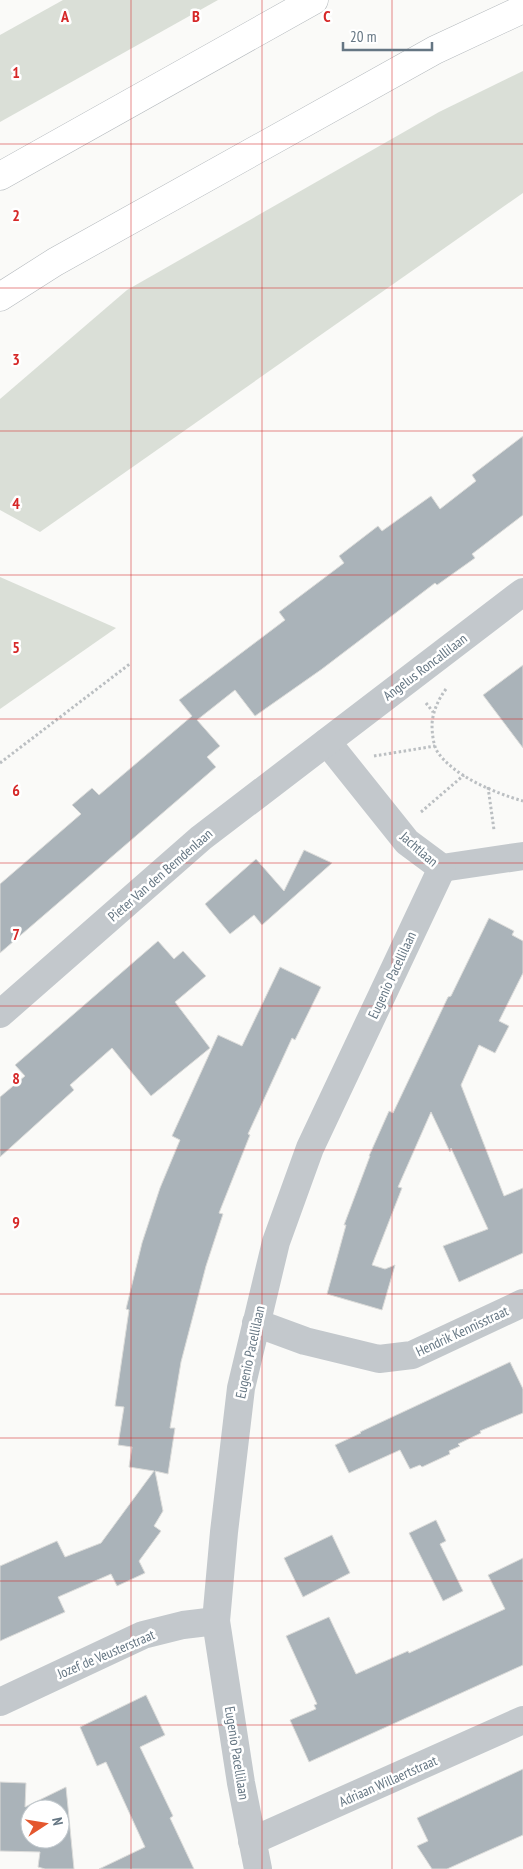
<svg xmlns="http://www.w3.org/2000/svg" width="523" height="1869" viewBox="0 0 523 1869" font-family="'PT Sans Narrow',sans-serif">
  <style>
    .green { fill: #dadfd7 }
    .building { fill: #aab3b9; stroke: #dcdcda; fill-rule: evenodd }
    .lines { fill: none; stroke-linecap: round; stroke-linejoin: round }
    .highway-casing { stroke: #b4b9bd; stroke-width: 29 }
    .path { stroke: #bbbfc2; stroke-width: 3; stroke-dasharray: 2.5 2.5; stroke-linecap: butt }
    .minor { stroke: #c3c8cc; stroke-width: 28 }
    .highway { stroke: #fff; stroke-width: 28 }
    .grid { fill: none; stroke: #d62828; stroke-width: 1; stroke-opacity: 0.55 }
    .labels { text-anchor: middle; stroke-width: 5; stroke-linejoin: round; paint-order: stroke }
    .street-label { font-size: 14px; fill: #657683; stroke: #fff }
    .grid-label { font-size: 16px; text-anchor: middle; font-weight: bold; fill: #d62828; stroke: #fff; stroke-width: 5; stroke-linejoin: round; paint-order: stroke }
  </style>
  <rect width="100%" height="100%" fill="#fafaf8"/>
  <!-- green -->
  <g class="green">
    <path d="M63 0H218L0 122V35Z"/>
    <path d="M523 71V193L40 532 0 510V399L127 290 439 112Z"/>
    <path d="M0 577 116 628 0 709Z"/>
  </g>
  <!-- building -->
  <g class="building">
    <path d="M523 436V515L472 554 475 558 437 585 435 583 322 669 255 716 235 690 197 720 220 746 207 757 216 767 0 953V884L81 814 72 805 92 788 99 795 192 716 179 700 285 620 279 612 344 563 339 556 378 526 382 531 431 496 440 509 476 481 472 475Z"/>
    <path d="M523 665V748L483 695Z"/>
    <path d="M304 850 332 863 262 925 254 915 230 934 205 904 256 859 284 891Z"/>
    <path d="M489 918 514 931 512 935 523 941V973L499 1021 509 1026 495 1053 479 1045 461 1085 504 1196 523 1188V1253L459 1282 443 1246 488 1229 451 1148 450 1152 431 1112 398 1187 402 1188 372 1265 385 1269 395 1265 382 1310 327 1294 346 1225H344L370 1156H369L389 1111 393 1113 448 997 451 996Z"/>
    <path d="M158 941 174 959 183 951 206 976 175 1002 210 1048 151 1096 112 1048 70 1085 74 1090 0 1157V1097L25 1076 15 1065Z"/>
    <path d="M280 967 321 987 295 1040 292 1038 248 1134 250 1135 219 1213 223 1214 206 1266 181 1362 170 1428H175L168 1474 155 1471 163 1511 154 1526 161 1531 139 1561 145 1573 117 1586 111 1574 58 1597 65 1612 0 1641V1566L57 1541 65 1557 101 1543 154 1471 129 1467 132 1447 118 1445 124 1407 115 1406 129 1310 126 1309 142 1243 160 1188 180 1140 172 1136 218 1035 242 1046Z"/>
    <path d="M510 1362 523 1389V1413L480 1431 481 1433 458 1444 460 1446 449 1451 450 1454 422 1467 420 1465 410 1469 400 1450 349 1473 335 1445 361 1433 360 1432Z"/>
    <path d="M436 1520 446 1541 440 1544 463 1591 443 1601 409 1533Z"/>
    <path d="M332 1535 350 1573 303 1597 284 1558Z"/>
    <path d="M523 1558V1665L309 1762 290 1720 316 1709 314 1705 317 1704 286 1636 329 1617 356 1674 408 1651 409 1653 505 1609 488 1575Z"/>
    <path d="M146 1695 165 1735 140 1747 173 1816 170 1818 194 1869H99L145 1847 106 1762 97 1766 80 1727Z"/>
    <path d="M523 1769V1835L447 1869H432L417 1846 428 1841 417 1818Z"/>
    <path d="M0 1782 26 1783 25 1807 66 1787 74 1869H45L38 1867 40 1852 0 1851ZM30 1809H60V1839H30Z"/>
  </g>
  <g class="lines">
    <defs>
      <g id="highway">
        <path d="M0 176 314 0"/>
        <path d="M0 297 55 262 435 50 523 9"/>
      </g>
    </defs>
    <!-- highway casing -->
    <use href="#highway" class="highway-casing"/>
    <!-- path -->
    <g class="path">
      <path d="M446 689C438 700 433 711 432 724 432 732 433 744 437 751 453 776 495 793 523 801"/>
      <path d="M426 703 433 712"/>
      <path d="M374 756 435 746"/>
      <path d="M0 763 131 663"/>
      <path d="M488 787 494 830"/>
      <path d="M421 812 464 775"/>
    </g>
    <!-- minor -->
    <g class="minor">
      <path d="M327 742 407 842 442 868 523 856"/>
      <path d="M0 1014 201 838 523 592"/>
      <path d="M256 1323 305 1341 379 1359 412 1355 523 1303"/>
      <path d="M0 1702 143 1635 183 1625 216 1621"/>
      <path d="M252 1841 523 1720"/>
      <path d="M258 1869 241 1783 216 1621 224 1532 241 1388 276 1242 310 1148 442 868"/>
    </g>
    <!-- highway -->
    <use href="#highway" class="highway"/>
  </g>
  <!-- grid -->
  <path class="grid" d="M131 0V1869M262 0V1869M392 0V1869M0 144H523M0 288H523M0 431H523M0 575H523M0 719H523M0 863H523M0 1006H523M0 1150H523M0 1294H523M0 1438H523M0 1581H523M0 1725H523"/>
  <g class="labels">
    <!-- street labels -->
    <g class="street-label">
      <text transform="translate(425 667) rotate(-37)" y="5">Angelus Roncallilaan</text>
      <text transform="translate(419 849) rotate(41)" y="5">Jachtlaan</text>
      <text transform="translate(160 875) rotate(-41)" y="5">Pieter Van den Bemdenlaan</text>
      <text transform="translate(392 975) rotate(-65)" y="5">Eugenio Pacellilaan</text>
      <text transform="translate(462 1331) rotate(-25)" y="5">Hendrik Kennisstraat</text>
      <text transform="translate(250 1352) rotate(-78)" y="5">Eugenio Pacellilaan</text>
      <text transform="translate(106 1654) rotate(-23)" y="5">Jozef de Veusterstraat</text>
      <text transform="translate(237 1753) rotate(81)" y="5">Eugenio Pacellilaan</text>
      <text transform="translate(388 1781) rotate(-24)" y="5">Adriaan Willaertstraat</text>
    </g>
  </g>
  <g class="grid-label">
    <text x="65" y="22">A</text>
    <text x="196" y="22">B</text>
    <text x="327" y="22">C</text>
    <text x="16" y="78">1</text>
    <text x="16" y="221">2</text>
    <text x="16" y="365">3</text>
    <text x="16" y="509">4</text>
    <text x="16" y="653">5</text>
    <text x="16" y="796">6</text>
    <text x="16" y="940">7</text>
    <text x="16" y="1084">8</text>
    <text x="16" y="1228">9</text>
  </g>
  <!-- north arrow -->
  <g transform="translate(45 1824) rotate(78)"><circle r="24" fill="#ffffff" stroke="#c1c8cd"/>
  <path d="M0-4L9 19L0 12L-9 19Z" fill="#e4572e"/>
  <text y="-8" font-size="14" font-weight="bold" text-anchor="middle" fill="#657683">N</text>
  </g>
  <!-- scale -->
  <path d="M343 42v8h89v-8" fill="none" stroke="#657683" stroke-width="2.5"/>
  <text x="350" y="42" font-size="15" fill="#657683" stroke="#ffffff" stroke-width="4" paint-order="stroke">20 m</text>
</svg>
